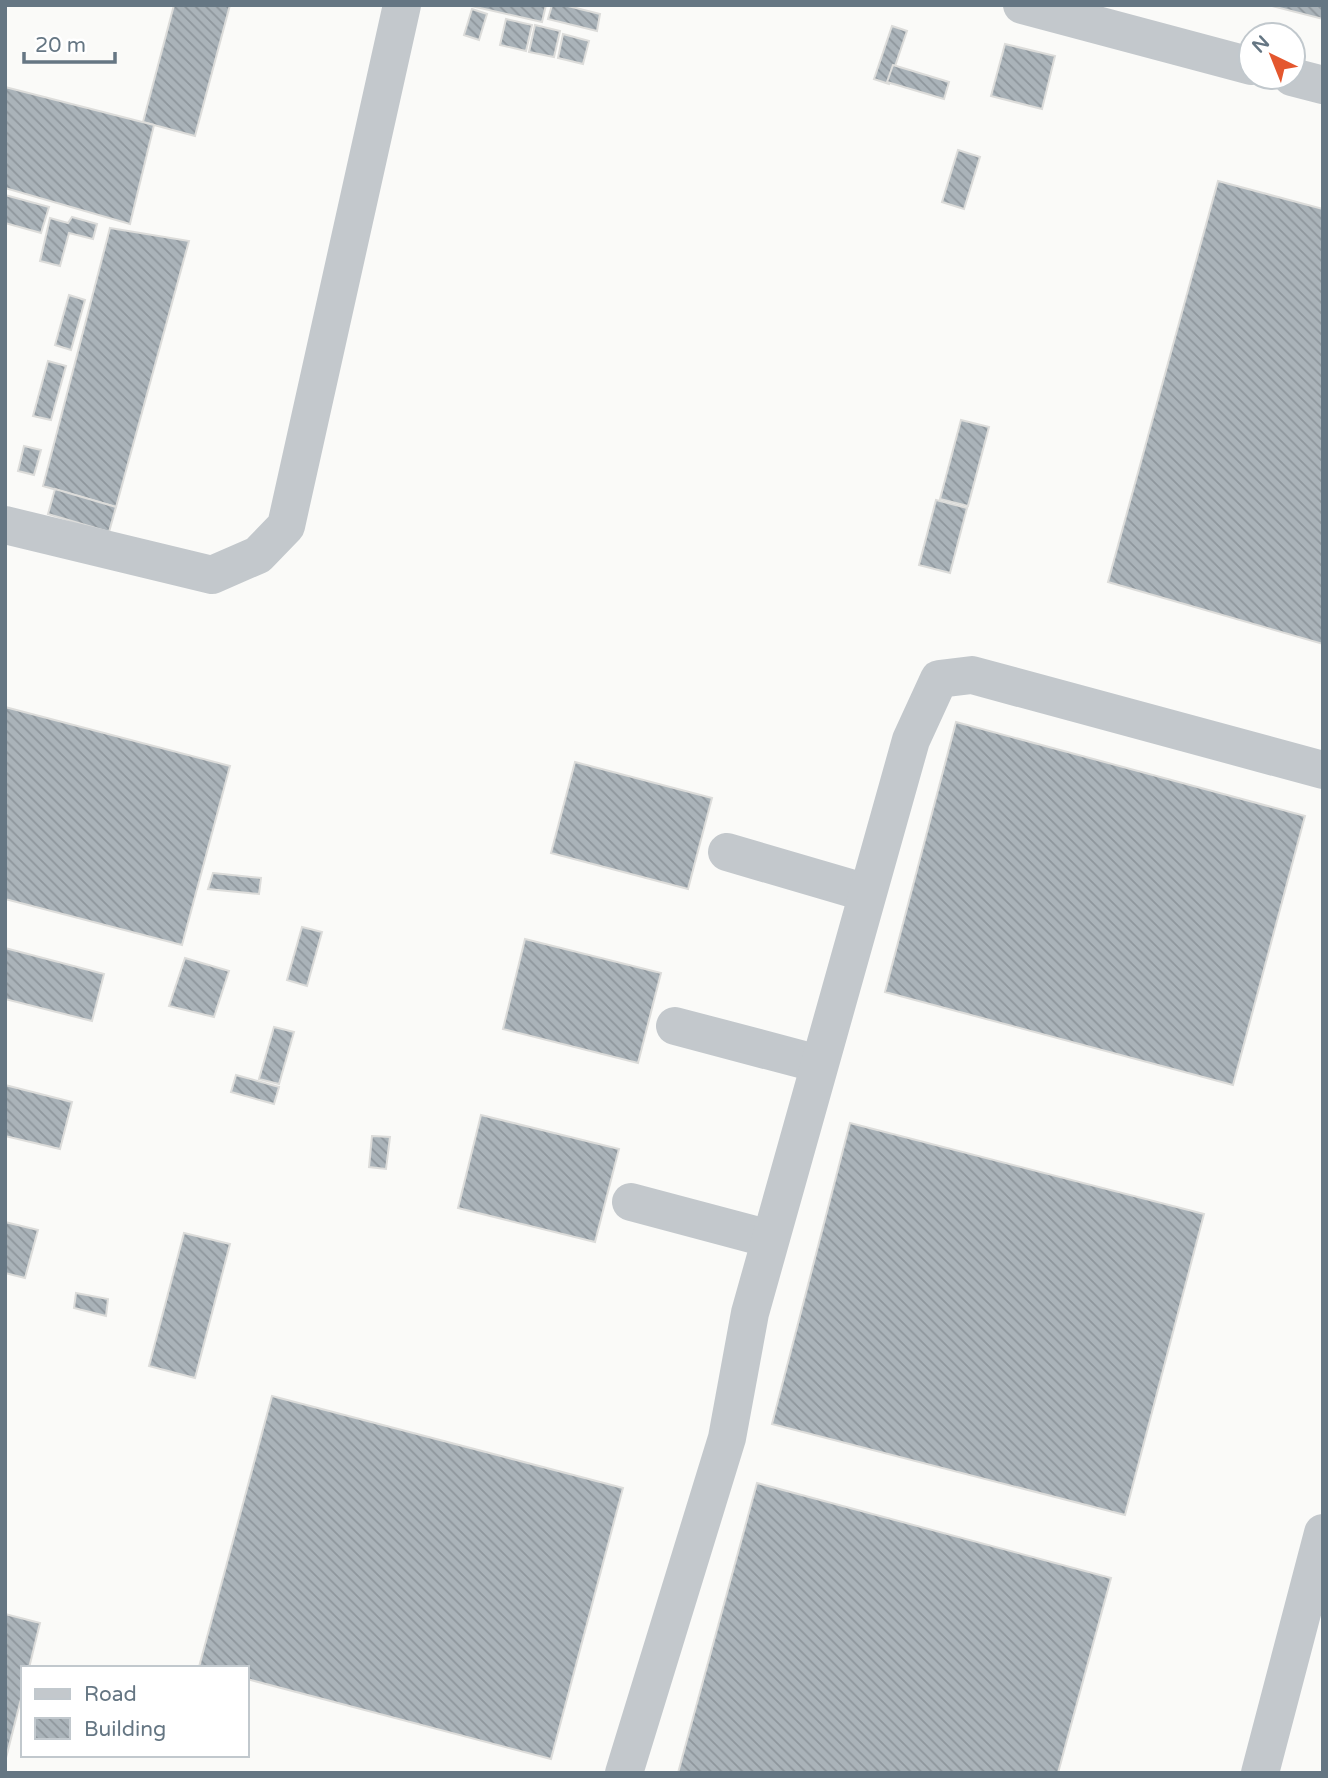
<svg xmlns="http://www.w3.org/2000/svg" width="1328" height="1778" viewBox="0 0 1328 1778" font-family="'Varela Round',sans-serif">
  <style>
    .building { fill: url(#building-back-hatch); stroke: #dcdcda; stroke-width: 2 }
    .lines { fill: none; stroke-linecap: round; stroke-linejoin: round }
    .minor { stroke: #c3c8cc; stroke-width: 38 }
  </style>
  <defs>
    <pattern id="building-back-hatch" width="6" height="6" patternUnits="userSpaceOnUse" patternTransform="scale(1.75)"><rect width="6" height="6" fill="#aab3b9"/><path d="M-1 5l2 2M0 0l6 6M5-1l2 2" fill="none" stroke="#8e969c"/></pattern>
  </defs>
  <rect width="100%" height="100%" fill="#fafaf8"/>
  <!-- building -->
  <g class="building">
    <path d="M174 5H230L195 136 143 122Z"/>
    <path d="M467 5H546L542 22Z"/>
    <path d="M552 5H564L600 14 597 31 548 19Z"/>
    <path d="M1268 5H1323V19Z"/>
    <path d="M472 9 487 14 479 40 464 35Z"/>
    <path d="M506 19 532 25 526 51 500 45Z"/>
    <path d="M535 25 560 31 554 57 529 52Z"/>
    <path d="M892 26 907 31 889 84 874 79Z"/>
    <path d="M563 34 589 41 583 64 558 58Z"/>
    <path d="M1005 44 1055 56 1042 109 991 96Z"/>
    <path d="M893 65 949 82 944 99 887 82Z"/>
    <path d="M5 87 154 125 130 224 5 188Z"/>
    <path d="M958 150 980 157 964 209 942 202Z"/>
    <path d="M1218 181 1323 209V644L1108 582Z"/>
    <path d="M5 195 49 207 41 233 5 223Z"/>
    <path d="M72 217 97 224 93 239 69 233 60 266 40 261 50 218 68 223Z"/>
    <path d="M110 228 189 241 116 507 43 486Z"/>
    <path d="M69 295 85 300 71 350 55 345Z"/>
    <path d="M48 361 66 366 51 420 33 416Z"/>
    <path d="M961 420 989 427 968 506 940 499Z"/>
    <path d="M24 446 41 450 34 475 18 471Z"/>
    <path d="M55 489 116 507 109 532 48 514Z"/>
    <path d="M936 500 967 508 950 573 919 565Z"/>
    <path d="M5 707 230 766 182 945 5 899Z"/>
    <path d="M956 722 1305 816 1233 1085 885 992Z"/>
    <path d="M575 762 712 798 688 889 551 853Z"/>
    <path d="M213 873 261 878 259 894 208 889Z"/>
    <path d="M302 927 322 932 307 986 287 980Z"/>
    <path d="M525 939 661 973 638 1063 503 1029Z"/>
    <path d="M5 948 104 974 92 1021 5 999Z"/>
    <path d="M185 958 229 971 214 1017 169 1006Z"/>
    <path d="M274 1027 294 1032 279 1084 259 1079Z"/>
    <path d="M236 1075 279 1087 274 1104 231 1092Z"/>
    <path d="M5 1085 72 1102 60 1149 5 1136Z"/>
    <path d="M481 1115 619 1149 595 1242 458 1208Z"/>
    <path d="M850 1123 1204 1214 1125 1515 772 1424Z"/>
    <path d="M372 1136 390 1137 386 1169 369 1167Z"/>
    <path d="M5 1222 38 1230 25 1278 5 1273Z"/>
    <path d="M184 1233 230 1244 195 1378 149 1366Z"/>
    <path d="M76 1293 108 1299 106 1316 74 1308Z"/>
    <path d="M272 1396 623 1488 551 1759 247 1679V1668L199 1667Z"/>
    <path d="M757 1483 1111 1578 1058 1773H678Z"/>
    <path d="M5 1614 40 1623 29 1668H23V1691L6 1758Z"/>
  </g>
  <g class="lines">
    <!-- minor -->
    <g class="minor">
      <path d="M1022 5 1251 66"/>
      <path d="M1292 77 1323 85"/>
      <path d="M5 525 212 575 258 555 286 526 402 5"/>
      <path d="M727 852 867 893"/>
      <path d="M675 1026 819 1064"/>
      <path d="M631 1202 770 1239"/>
      <path d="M624 1773 727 1438 750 1313 911 740 939 679 972 675 1323 770"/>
      <path d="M1260 1773 1323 1533"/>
    </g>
  </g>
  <!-- border -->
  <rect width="1328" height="1778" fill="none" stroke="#657683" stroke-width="14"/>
  <!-- legend -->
  <rect x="21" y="1666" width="228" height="91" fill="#ffffff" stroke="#c1c8cd" stroke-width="2"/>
  <rect x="35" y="1689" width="35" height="10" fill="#c3c8cc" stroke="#c1c8cd" stroke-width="2"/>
  <text x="84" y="1701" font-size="21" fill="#657683">Road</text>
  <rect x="35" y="1718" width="35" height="21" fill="url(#building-back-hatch)" stroke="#c1c8cd" stroke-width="2"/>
  <text x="84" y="1736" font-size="21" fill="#657683">Building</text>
  <!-- north arrow -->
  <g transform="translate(1272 56) rotate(317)"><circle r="33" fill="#ffffff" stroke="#c1c8cd" stroke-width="2"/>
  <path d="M0-5L12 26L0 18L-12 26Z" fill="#e4572e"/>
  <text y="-10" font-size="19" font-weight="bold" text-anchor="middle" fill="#657683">N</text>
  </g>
  <!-- scale -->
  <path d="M24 52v10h91v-10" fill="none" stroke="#657683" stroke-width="3.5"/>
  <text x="35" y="52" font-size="21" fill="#657683" stroke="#ffffff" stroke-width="5" paint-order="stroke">20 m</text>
</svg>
